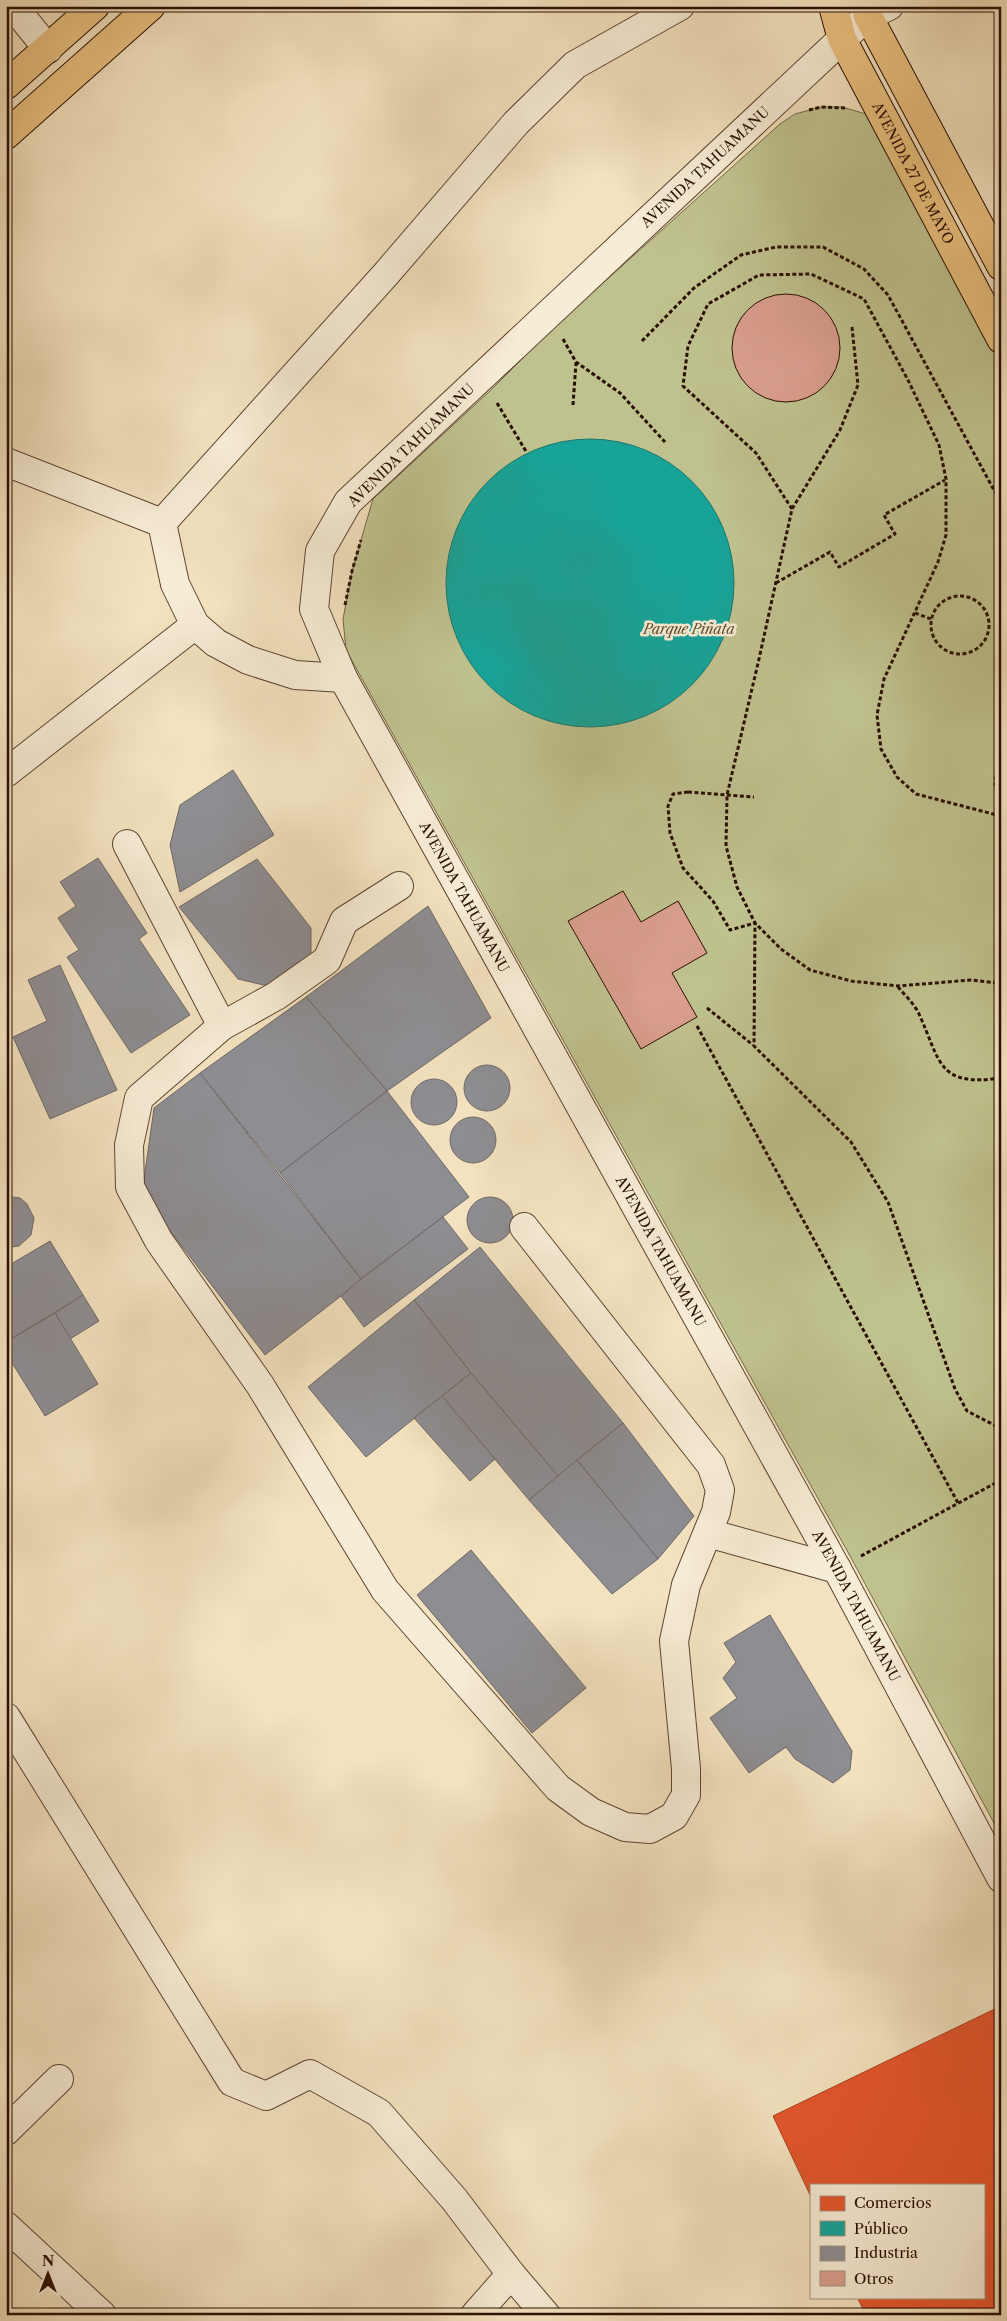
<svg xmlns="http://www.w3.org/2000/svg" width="1007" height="2321" viewBox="0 0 1007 2321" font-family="'Libre Caslon Text',serif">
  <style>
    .park { fill: #bfc28f; stroke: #746848 }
    .shops { fill: #e4572e; stroke: #ac4120 }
    .public { fill: #17a398; stroke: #1c776a }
    .industry { fill: #8d8d92; stroke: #6f6766 }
    .building { fill: #d99e8d; stroke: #290f00 }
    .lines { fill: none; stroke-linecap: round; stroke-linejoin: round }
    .minor-casing { stroke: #5c4430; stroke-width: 30 }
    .major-casing { stroke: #290f00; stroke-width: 30 }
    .path { stroke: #290f00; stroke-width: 3; stroke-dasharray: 4 2.5; stroke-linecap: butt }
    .minor { stroke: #f7ecd5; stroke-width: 28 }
    .major { stroke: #eac180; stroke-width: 28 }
    .path-bridge { stroke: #290f00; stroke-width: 3; stroke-dasharray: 4 2.5; stroke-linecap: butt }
    .labels { text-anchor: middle; stroke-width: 5; stroke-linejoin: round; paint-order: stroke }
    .street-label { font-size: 14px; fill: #290f00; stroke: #f7ecd5 }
    .park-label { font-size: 14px; font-style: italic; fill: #5e4e32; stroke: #f7ecd5 }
  </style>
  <rect width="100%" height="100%" fill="#f3e2bf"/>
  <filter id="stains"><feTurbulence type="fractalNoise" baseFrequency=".004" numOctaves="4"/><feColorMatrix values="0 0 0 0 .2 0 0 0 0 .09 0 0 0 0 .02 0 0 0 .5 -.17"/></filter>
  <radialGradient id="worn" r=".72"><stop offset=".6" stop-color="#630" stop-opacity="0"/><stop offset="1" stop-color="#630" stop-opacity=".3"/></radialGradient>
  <!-- park -->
  <path class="park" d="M821 107H842L873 116 1001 352V1836L850 1556 346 650 343 619 352 571 373 499 490 391 555 326 780 124 795 114Z"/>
  <!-- shops -->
  <path class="shops" d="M1001 2006V2315H866L857 2297H983V2185H811V2197L773 2116Z"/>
  <!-- public -->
  <circle class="public" cx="590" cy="583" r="144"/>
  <!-- industry -->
  <g class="industry">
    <path d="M233 770 274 835 180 892 170 845 180 805Z"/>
    <path d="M98 858 147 933 139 939 190 1015 131 1053 67 957 79 950 58 918 76 906 60 882Z"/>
    <path d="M257 859 311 928V954L268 986 238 979 179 907Z"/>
    <path d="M428 906 491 1018 387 1091 306 997Z"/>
    <path d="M60 965 117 1090 50 1119 13 1037 47 1021 28 980Z"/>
    <path d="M306 997 387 1091 280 1173 200 1073Z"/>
    <circle cx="487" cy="1088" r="23"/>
    <path d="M200 1073 361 1279 341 1296 265 1355 142 1194 154 1108Z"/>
    <circle cx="434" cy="1102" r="23"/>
    <path d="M387 1091 469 1197 361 1279 280 1173Z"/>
    <circle cx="473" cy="1140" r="23"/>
    <path d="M6 1196 20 1198 27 1204 34 1218 31 1235 19 1246 10 1247H6Z"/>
    <circle cx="490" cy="1220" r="23"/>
    <path d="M443 1217 468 1249 364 1327 341 1296 361 1279Z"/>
    <path d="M50 1241 83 1295 6 1342V1267Z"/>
    <path d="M480 1247 623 1423 558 1476 471 1373 414 1300Z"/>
    <path d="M83 1295 99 1321 70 1339 55 1313Z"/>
    <path d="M414 1300 471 1373 366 1457 308 1387Z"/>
    <path d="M55 1313 98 1384 45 1416 6 1353V1342Z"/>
    <path d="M471 1373 558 1476 529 1500 442 1396Z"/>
    <path d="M442 1396 495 1459 470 1481 414 1418Z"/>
    <path d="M623 1423 694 1516 658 1559 577 1460Z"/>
    <path d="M577 1460 658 1559 612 1594 529 1500Z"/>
    <path d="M471 1550 586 1688 532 1733 417 1595Z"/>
    <path d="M770 1615 852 1751 850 1770 833 1783 795 1759 786 1747 749 1773 710 1718 737 1698 723 1678 736 1662 724 1643Z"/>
  </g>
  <!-- building -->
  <g class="building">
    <circle cx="786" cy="348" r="54"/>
    <path d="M623 891 641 922 678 901 707 953 672 973 697 1017 641 1049 568 921Z"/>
  </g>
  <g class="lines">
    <defs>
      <g id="minor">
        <path d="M13 6 48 49"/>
        <path id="s1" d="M889 6 868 16 842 39 348 502 320 551 314 609 343 678 837 1569 1001 1878"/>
        <path d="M6 462 162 523 175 584 195 625 216 643 248 660 295 675 343 678"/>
        <path d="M162 523 386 274 516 123 575 65 680 6"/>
        <path d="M6 773 195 625"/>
        <path d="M127 844 222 1026"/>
        <path d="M399 886 344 921 327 960 276 996 222 1026 139 1098 129 1145 130 1187 159 1241 260 1385 385 1590 558 1788 591 1812 625 1827 650 1829 674 1816 686 1795V1769L674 1641 686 1585 716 1512 720 1490 711 1465 524 1227"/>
        <path d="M708 1533 837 1569"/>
        <path d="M6 1717 232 2082 266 2096 310 2074 379 2113 454 2199 511 2274 546 2315"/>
        <path d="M6 2131 59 2079"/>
        <path d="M6 2226 102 2315"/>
        <path d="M475 2315 511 2274"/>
      </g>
      <g id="major">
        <path id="s2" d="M833 6 842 39 1001 339"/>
        <path d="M866 6 868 16 1001 266"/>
        <path d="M6 85 95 6"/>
        <path d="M6 135 151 6"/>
      </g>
    </defs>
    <!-- minor casing -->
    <use href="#minor" class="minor-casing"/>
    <!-- major casing -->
    <use href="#major" class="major-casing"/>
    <!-- path -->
    <g class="path">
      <path d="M809 110 821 107 847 108"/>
      <path d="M852 327 858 385 840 430 792 509 759 659 727 795 726 846 737 887 755 923 781 949 810 970 851 981 898 986 971 980 997 983 1001 985"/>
      <path d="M563 339 576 362 620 393 665 442"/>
      <path d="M642 341 694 288 741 255 776 247H823L864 269 888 295 1001 503"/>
      <path d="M497 403 527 453"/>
      <path d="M573 405 576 363"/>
      <path d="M792 509 756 453 683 386 688 346 708 304 759 275 811 274 864 299 908 380 939 445 946 479V535L938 562 884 679 877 715 881 749 897 777 916 794 1001 816"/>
      <path d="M776 583 830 552 839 567 895 534 884 515 945 480"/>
      <circle cx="960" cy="625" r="29"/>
      <path d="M345 605 352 571 361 540"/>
      <path d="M915 613 931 619"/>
      <path d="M1001 764C993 775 993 789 1001 800"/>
      <path d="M688 792 673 794 668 806 670 833 683 868 713 901 730 930 755 923 754 1046 851 1142 888 1202 955 1389 967 1411 996 1426H1001"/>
      <path d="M898 987C905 995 915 1005 919 1014 941 1062 937 1087 1001 1078"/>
      <path d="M707 1008 753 1045"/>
      <path d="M697 1026 958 1503"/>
      <path d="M861 1556 1001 1480"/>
    </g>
    <!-- minor -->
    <use href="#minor" class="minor"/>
    <!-- major -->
    <use href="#major" class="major"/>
    <!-- path-bridge -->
    <path class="path-bridge" d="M688 792 754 797"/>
  </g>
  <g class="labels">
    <!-- street labels -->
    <g class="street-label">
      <text transform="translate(705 167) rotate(-43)" y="5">AVENIDA TAHUAMANU</text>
      <text dy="5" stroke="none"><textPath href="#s2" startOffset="186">AVENIDA 27 DE MAYO</textPath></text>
      <text transform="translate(411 445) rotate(-44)" y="5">AVENIDA TAHUAMANU</text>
      <text dy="5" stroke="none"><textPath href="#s1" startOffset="1175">AVENIDA TAHUAMANU</textPath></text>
      <text dy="5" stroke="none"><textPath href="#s1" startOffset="1580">AVENIDA TAHUAMANU</textPath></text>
      <text dy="5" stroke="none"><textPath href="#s1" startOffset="1985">AVENIDA TAHUAMANU</textPath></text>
    </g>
    <!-- park labels -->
    <g class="park-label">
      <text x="689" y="634">Parque Piñata</text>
    </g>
  </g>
  <!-- margin -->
  <rect width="1007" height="2321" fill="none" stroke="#f3e2bf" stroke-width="25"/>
  <rect x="8" y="8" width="992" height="2306" fill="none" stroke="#290f00" stroke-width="2.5"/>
  <rect x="12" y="12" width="982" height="2296" fill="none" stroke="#290f00"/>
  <!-- legend -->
  <rect x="810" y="2184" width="175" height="115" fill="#f7ecd5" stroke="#a59480"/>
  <rect x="820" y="2196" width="25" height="15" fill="#e4572e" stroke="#a59480"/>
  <text x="854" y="2208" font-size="15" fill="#290f00">Comercios</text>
  <rect x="820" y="2221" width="25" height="15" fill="#17a398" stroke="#a59480"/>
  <text x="854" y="2234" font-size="15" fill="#290f00">Público</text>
  <rect x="820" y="2246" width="25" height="15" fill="#8d8d92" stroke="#a59480"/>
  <text x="854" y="2258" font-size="15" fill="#290f00">Industria</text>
  <rect x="820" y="2271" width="25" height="15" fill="#d99e8d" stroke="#a59480"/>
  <text x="854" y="2284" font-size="15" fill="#290f00">Otros</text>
  <!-- north arrow -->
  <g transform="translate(48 2274)" stroke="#f7ecd5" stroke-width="4" paint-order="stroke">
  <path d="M0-4L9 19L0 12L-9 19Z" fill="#290f00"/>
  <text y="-8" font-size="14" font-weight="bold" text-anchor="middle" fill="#290f00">N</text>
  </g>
  <rect width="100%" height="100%" filter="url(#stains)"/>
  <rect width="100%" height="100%" fill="url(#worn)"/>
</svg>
